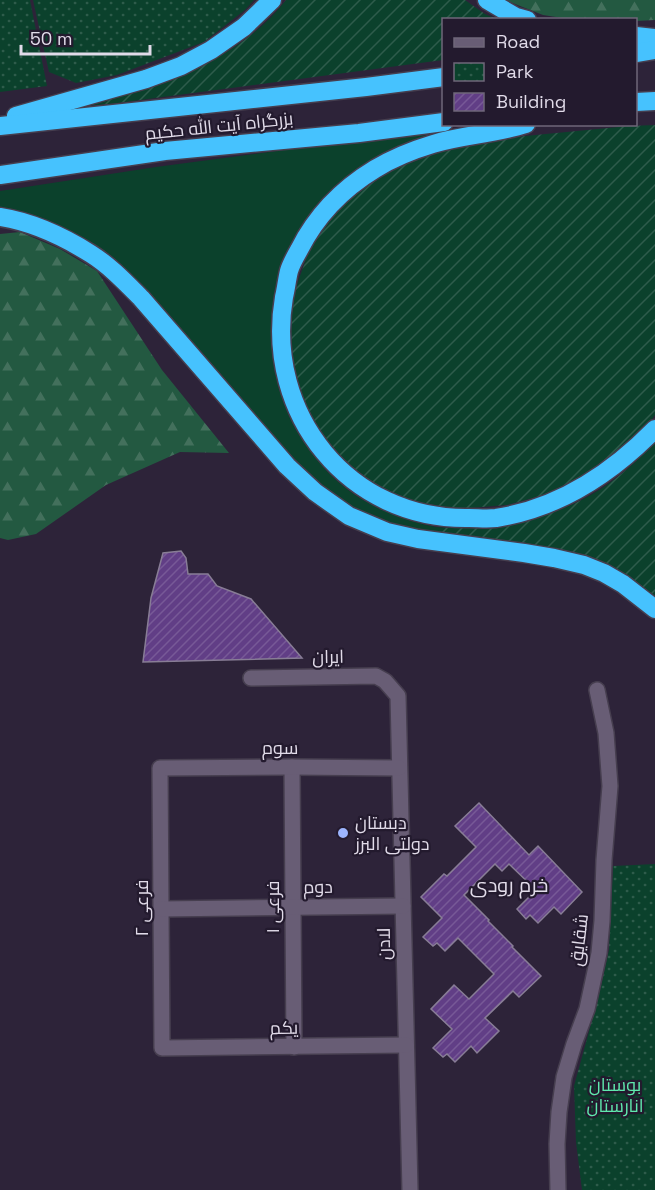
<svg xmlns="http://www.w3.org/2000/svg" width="655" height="1190" viewBox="0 0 655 1190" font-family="'Space Grotesk',Cairo,sans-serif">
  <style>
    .grass { fill: #0b412c }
    .forest { fill: url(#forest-firs) }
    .park { fill: url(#park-dots) }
    .garden { fill: url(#garden-furrows) }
    .building { fill: url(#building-hatch); stroke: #887d96; stroke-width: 1.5 }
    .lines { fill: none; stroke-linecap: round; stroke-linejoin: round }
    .minor-casing { stroke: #463e4f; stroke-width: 18 }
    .highway-casing { stroke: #463e4f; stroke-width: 21 }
    .minor { stroke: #685d75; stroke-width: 15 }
    .highway { stroke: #46c2fe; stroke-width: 18 }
    .poi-dot { fill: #9cb4fd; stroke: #231a2e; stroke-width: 2 }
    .labels { text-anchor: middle; stroke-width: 4.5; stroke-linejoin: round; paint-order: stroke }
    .street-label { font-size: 18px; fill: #e1dbe9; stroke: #231a2e }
    .poi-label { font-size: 18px; fill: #e1dbe9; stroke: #231a2e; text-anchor: start }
    .park-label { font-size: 18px; fill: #5fe9ad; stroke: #231a2e }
    .neighbourhood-label { font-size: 20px; fill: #e1dbe9; stroke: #231a2e }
  </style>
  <defs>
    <pattern id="forest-firs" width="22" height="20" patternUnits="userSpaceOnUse" patternTransform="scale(1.5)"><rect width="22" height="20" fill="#235941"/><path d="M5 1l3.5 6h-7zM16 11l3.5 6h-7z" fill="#43705c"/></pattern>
    <pattern id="park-dots" width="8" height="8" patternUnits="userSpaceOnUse" patternTransform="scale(1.5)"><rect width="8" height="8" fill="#0b412c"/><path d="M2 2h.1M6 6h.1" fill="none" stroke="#2e5c4b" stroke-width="1.8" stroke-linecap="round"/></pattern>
    <pattern id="garden-furrows" width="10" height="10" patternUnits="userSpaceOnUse" patternTransform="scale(1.5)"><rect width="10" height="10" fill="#0b412c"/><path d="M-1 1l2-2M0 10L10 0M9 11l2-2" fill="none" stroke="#2e5c4b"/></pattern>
    <pattern id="building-hatch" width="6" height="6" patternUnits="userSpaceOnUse" patternTransform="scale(1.5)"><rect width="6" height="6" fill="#613e86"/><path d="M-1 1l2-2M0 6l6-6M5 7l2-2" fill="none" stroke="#775997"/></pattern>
  </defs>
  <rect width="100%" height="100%" fill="#2d2339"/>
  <!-- grass -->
  <path class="grass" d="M431 133C390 151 348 170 317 205 312 211 308 218 304 224 264 283 261 361 293 424 299 436 308 447 316 457 321 463 325 470 331 475 357 502 399 520 436 527V533C407 528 376 522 351 507 335 498 321 484 306 472L133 279 0 209V191L156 167 352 141Z"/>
  <!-- forest -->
  <g class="forest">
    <path d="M505 0H655V20L636 21V20L569 19 543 15Z"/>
    <path d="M20 232 60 249 97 271 162 370 229 453 180 452 106 485 36 534 8 540 0 538V234Z"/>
  </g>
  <!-- park -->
  <g class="park">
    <path d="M0 0H30L47 86 0 92Z"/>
    <path d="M33 0H254L245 10 204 42 117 75 76 83 49 72Z"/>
    <path d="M655 864V1190H582L576 1142 574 1086 599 995 609 950 613 866Z"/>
  </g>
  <!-- garden -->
  <g class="garden">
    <path d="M286 0H465L485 14 497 19 444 20 443 60 110 104 72 107C151 87 232 68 286 0Z"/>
    <path d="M655 125V415L651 421 605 464 580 479 544 495 507 505 458 509 410 501 365 480 322 439 300 394 291 353V318L295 290 307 256 321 229 338 210 360 190 382 174 426 155 448 148 525 136 629 126Z"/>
    <path d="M655 442V596L629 578 436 533V527C492 532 551 520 599 490 620 477 638 460 655 442Z"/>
  </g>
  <!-- building -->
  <g class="building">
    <path d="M181 551 186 558 188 574H208L217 586 251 599 302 658 143 662 151 598 163 553Z"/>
    <path d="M479 803 529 855 538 846 582 892 561 914 554 907 538 923 530 915 526 919 517 909 536 890 509 864 502 871 495 864 464 895 489 920 488 921 513 946 512 947 541 976 519 997 513 991 485 1018 499 1031 477 1053 471 1046 455 1062 447 1054 443 1057 433 1048 452 1029 431 1009 454 985 469 999 494 974 458 938 445 951 437 943 433 946 423 937 442 918 421 897 444 874 447 876 476 847 455 826Z"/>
  </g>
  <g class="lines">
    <defs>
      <g id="minor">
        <path d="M251 678 376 676 385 681 398 696 410 1190"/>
        <path d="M292 767 294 1047"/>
        <path d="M399 768 292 767 160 768 162 1048 406 1045"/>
        <path d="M161 909 403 906"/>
        <path d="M558 1190 557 1144 559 1112 564 1077 574 1044 587 1009 599 953 602 921 604 860 610 786 606 733 597 690"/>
      </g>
      <g id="highway">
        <path d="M487 0 516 17 527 20"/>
        <path d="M636 36 655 38"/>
        <path d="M636 53 655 50"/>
        <path d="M636 102 655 101"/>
        <path d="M16 116 146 79 181 66 211 50 244 27 272 0"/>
        <path d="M526 124C495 134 463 135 433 144 413 150 393 158 375 169 342 189 316 216 299 250 295 257 291 264 289 271 287 279 286 289 284 297 264 414 349 520 469 518 478 518 487 519 496 518 560 508 611 474 655 429"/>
        <path d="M0 126 366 87 444 77"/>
        <path d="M0 175 165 151 359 133 444 122"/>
        <path d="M0 217C32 222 64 237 91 254 110 266 125 282 141 298L287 466 315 492 349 516 387 532 418 539 524 553 554 558 584 565 604 573 623 584 655 609"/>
      </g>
    </defs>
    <!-- minor casing -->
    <use href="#minor" class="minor-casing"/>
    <!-- highway casing -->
    <use href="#highway" class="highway-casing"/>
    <!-- minor -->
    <use href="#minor" class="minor"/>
    <!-- highway -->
    <use href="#highway" class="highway"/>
  </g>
  <!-- markers -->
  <circle class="poi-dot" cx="343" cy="833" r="6"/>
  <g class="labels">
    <!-- street labels -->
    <g class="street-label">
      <text transform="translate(219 126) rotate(-6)" y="6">بزرگراه آیت الله حکیم</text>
      <text transform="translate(328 657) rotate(-1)" y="6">ایران</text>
      <text x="280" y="754">سوم</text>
      <text transform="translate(318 887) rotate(-1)" y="6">دوم</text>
      <text transform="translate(273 907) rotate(-90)" y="6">فرعی ۱</text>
      <text transform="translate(142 908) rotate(-90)" y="6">فرعی ۲</text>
      <text transform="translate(579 940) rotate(-83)" y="6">شقایق</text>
      <text transform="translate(384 944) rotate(-91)" y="6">لادن</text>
      <text transform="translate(284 1028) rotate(-1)" y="6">یکم</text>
    </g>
    <!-- poi labels -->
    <g class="poi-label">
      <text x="355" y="829">دبستان<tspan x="355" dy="21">دولتی البرز</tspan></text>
    </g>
    <!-- park labels -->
    <g class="park-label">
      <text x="615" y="1091">بوستان<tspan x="615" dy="21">انارستان</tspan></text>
    </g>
    <!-- neighbourhood labels -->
    <g class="neighbourhood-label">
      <text x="509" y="892">خرم رودی</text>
    </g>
  </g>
  <!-- legend -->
  <rect x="442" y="18" width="195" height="108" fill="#231a2e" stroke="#6f6779" stroke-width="1.5"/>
  <rect x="454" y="38" width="30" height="9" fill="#685d75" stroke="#6f6779" stroke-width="1.5"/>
  <text x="496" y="48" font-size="18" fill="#e1dbe9">Road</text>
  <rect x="454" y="63" width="30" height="18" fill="url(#park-dots)" stroke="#6f6779" stroke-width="1.5"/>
  <text x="496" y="78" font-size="18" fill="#e1dbe9">Park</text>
  <rect x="454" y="93" width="30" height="18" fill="url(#building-hatch)" stroke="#6f6779" stroke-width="1.5"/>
  <text x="496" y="108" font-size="18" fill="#e1dbe9">Building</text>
  <!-- scale -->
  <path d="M21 45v9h129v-9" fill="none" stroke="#e1dbe9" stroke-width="3"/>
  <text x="30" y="45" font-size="18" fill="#e1dbe9" stroke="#231a2e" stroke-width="4.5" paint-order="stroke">50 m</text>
</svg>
